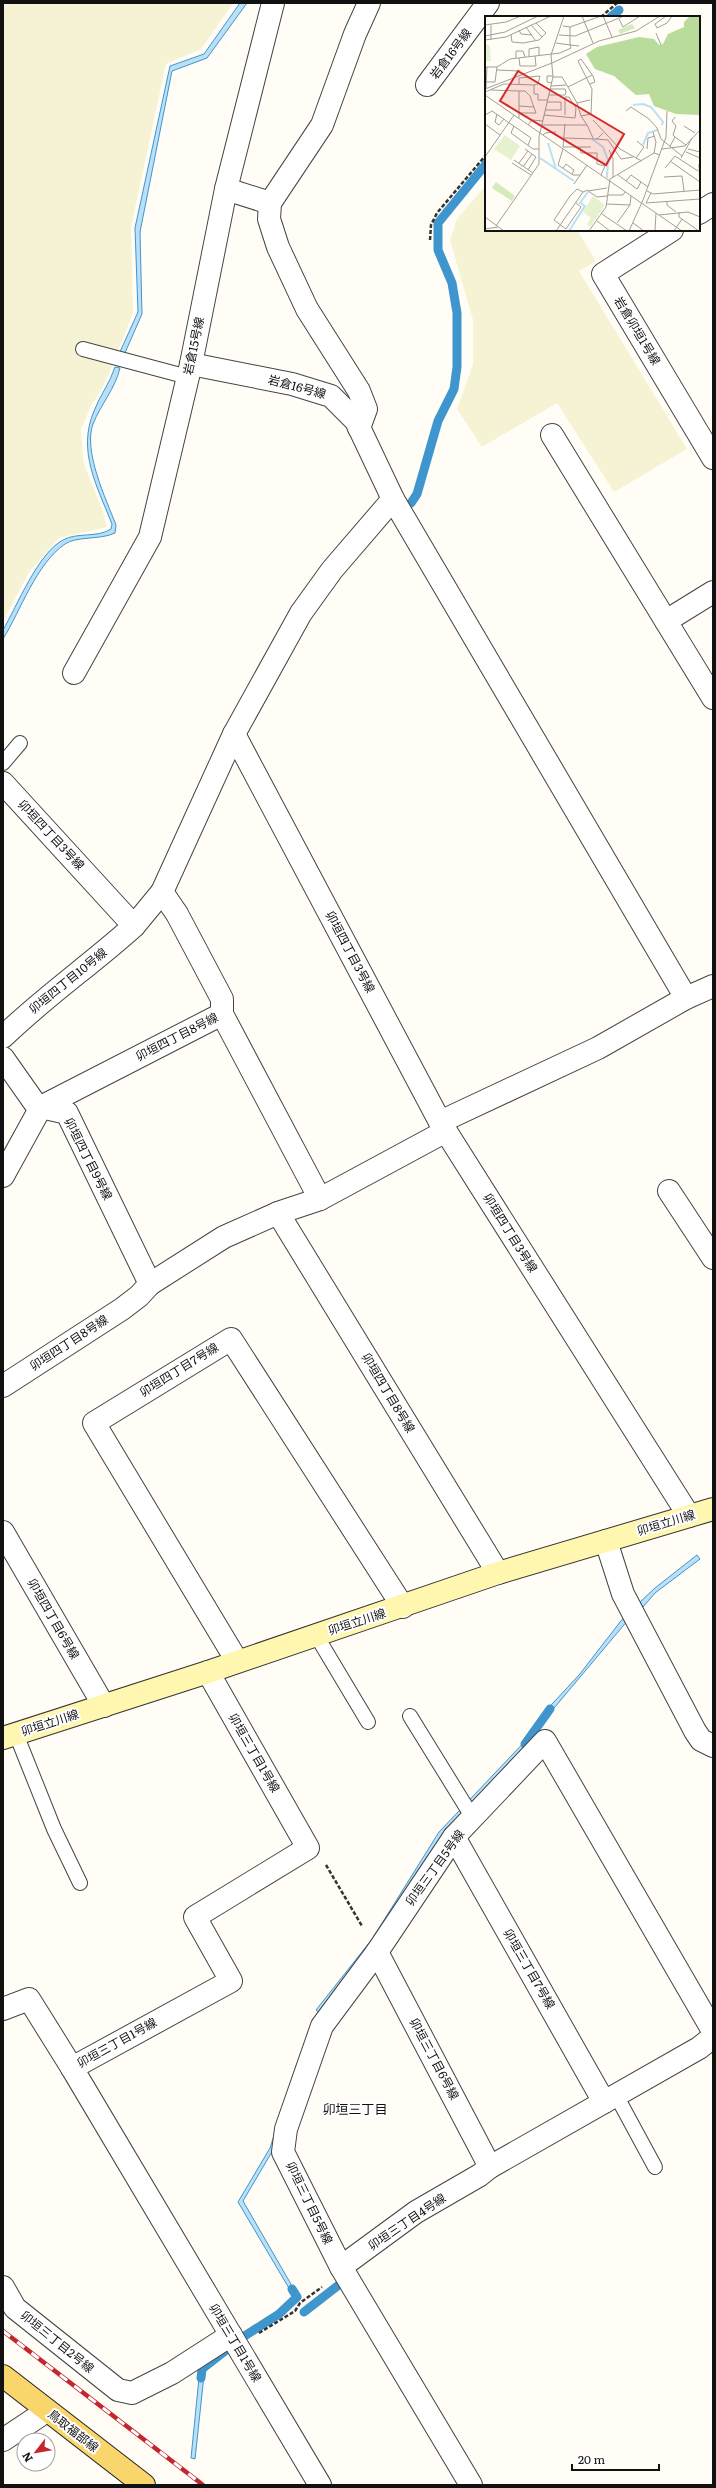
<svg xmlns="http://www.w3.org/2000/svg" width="716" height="2488" viewBox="0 0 716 2488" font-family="Literata,'Noto Sans JP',serif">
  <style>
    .farmland { fill: #f6f3d4 }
    .water { fill: #b9e0f7; stroke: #3f96cf }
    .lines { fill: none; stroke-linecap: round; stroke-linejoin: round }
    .stream { stroke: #3f96cf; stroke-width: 9 }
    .lane-casing { stroke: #444; stroke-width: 16 }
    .street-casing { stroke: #444; stroke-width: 24 }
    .secondary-casing { stroke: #333; stroke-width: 24 }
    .primary-casing { stroke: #222; stroke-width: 24 }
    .path { stroke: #333; stroke-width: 2.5; stroke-dasharray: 4 2; stroke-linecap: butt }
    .lane { stroke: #fff; stroke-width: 14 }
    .street { stroke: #fff; stroke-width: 22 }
    .secondary { stroke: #fff6b0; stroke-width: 22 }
    .primary { stroke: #f9d66b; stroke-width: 22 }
    .rail-casing { stroke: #c4262e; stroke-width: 4.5 }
    .rail { stroke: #fff; stroke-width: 3; stroke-dasharray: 9; stroke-linecap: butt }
    .labels { text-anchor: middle; stroke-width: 4; stroke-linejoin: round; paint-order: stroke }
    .street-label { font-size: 12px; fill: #111; stroke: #fff }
    .neighbourhood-label { font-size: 13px; fill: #111; stroke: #fff }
    .inset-river { fill: none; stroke: #b9e0f7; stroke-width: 2 }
    .inset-road { fill: none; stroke: #a09f9a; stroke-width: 1 }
    .view { fill: #d62828; fill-opacity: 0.15; stroke: #d62828; stroke-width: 2 }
    .inset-edge { fill: none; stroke: #111; stroke-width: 2 }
  </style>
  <rect width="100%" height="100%" fill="#fffdf5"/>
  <!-- farmland -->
  <g class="farmland">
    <path d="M3 3H233L201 49 166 64 131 227 133 313 105 383 90 408 81 429 83 461 103 512 107 527 59 538 29 572 3 622Z"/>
    <path d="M486 185V230H577L596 261 579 271 687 449 614 492 557 403 482 447 457 409 473 364V320L450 240 457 219Z"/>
  </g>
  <!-- water -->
  <g class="water">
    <path d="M240 3H247L207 58 172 71 140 232 142 314 124 355 119 354 138 312 135 228 170 66 204 54Z"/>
    <path d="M115 367 120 368C115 389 101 404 93 424 83 451 106 499 116 525L115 533C101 540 76 536 65 544 36 564 21 610 3 639V630C17 606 38 553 63 540 77 532 98 538 111 529L112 524C97 486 77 451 94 411 100 395 110 383 115 367Z"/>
    <path d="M697 1555 700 1559 655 1593 643 1607 640 1602 655 1588Z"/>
    <path d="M624 1617 628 1620 544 1720 540 1717 579 1675Z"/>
    <path d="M531 1735 535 1737 440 1838 376 1940 374 1936 439 1832Z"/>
    <path d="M369 1943 371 1947 319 2013 316 2010Z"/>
    <path d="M297 2063 301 2065 273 2150 243 2201 299 2298 296 2300 238 2202 270 2148Z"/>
    <path d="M205 2366 195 2459 191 2458 200 2368Z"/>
  </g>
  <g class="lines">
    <!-- stream -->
    <g class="stream">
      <path d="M611 17 619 10"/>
      <path d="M411 503 417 494 438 421 454 389 457 367V313L452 283 438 250V223L486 164"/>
      <path d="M525 1744 550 1709"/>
      <path d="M304 2312 340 2284"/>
      <path d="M201 2378 202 2369 243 2337 279 2314 297 2297 292 2289"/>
    </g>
    <defs>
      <g id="lane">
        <path d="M83 349 188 377"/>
        <path d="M3 763 20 743"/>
        <path d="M316 1635 368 1722"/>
        <path d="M410 1716 473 1818"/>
        <path d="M16 1734 54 1829 80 1883"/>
        <path d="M616 2095 655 2167"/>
      </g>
      <g id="street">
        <path d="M427 85 488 3"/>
        <path d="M226 189 270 203"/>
        <path d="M699 213 713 204"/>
        <path d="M672 230 603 274 713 458"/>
        <path d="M191 364 292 384 331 396 356 421 393 499 686 998"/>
        <path d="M359 428 366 409 359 391 307 309 278 247 269 219 270 203 322 125 355 34 369 3"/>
        <path d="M552 435 713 698"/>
        <path d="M666 621 713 592"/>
        <path d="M74 673 150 537 191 364 226 189 273 3"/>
        <path d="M234 734 301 613 332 570 393 499"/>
        <path d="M3 783 134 926 162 892 234 734 440 1122 689 1516"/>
        <path d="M162 892 177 914 222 999V1014"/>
        <path d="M3 1037C44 997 92 964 134 926"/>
        <path d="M3 1058 34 1102 41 1107 67 1113 150 1284"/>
        <path d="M440 1122 598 1048 686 998 713 986"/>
        <path d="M3 1176 41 1107 222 1014 320 1199 278 1213 224 1237 150 1284 139 1296 122 1309 3 1386"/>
        <path d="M669 1191 713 1258"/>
        <path d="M320 1199 446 1131"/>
        <path d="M278 1213 498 1573"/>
        <path d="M3 1532 104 1706"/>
        <path d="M606 1541 623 1594 695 1731 701 1740 713 1746"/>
        <path d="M237 1661 94 1423 231 1339 403 1607"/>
        <path d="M208 1672 308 1848 195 1917 231 1981 72 2068 320 2485"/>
        <path d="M454 1837 604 2102"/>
        <path d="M377 1952 490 2167"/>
        <path d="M3 2009 29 1999 72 2068"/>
        <path d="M341 2267 283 2152 286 2129 322 2026 377 1952 454 1837 545 1741 713 2031"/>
        <path d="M3 2287 15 2308 118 2390 132 2393 172 2373 231 2335"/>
        <path d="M3 2440 39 2416"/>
        <path d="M471 2485 341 2267 416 2212 480 2175 490 2167 699 2048 713 2037"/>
      </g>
      <path id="secondary" d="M3 1738 208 1672 498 1573 713 1509"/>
      <path id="primary" d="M3 2376 144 2485"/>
    </defs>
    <!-- lane casing -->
    <use href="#lane" class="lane-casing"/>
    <!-- street casing -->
    <use href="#street" class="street-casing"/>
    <!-- secondary casing -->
    <use href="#secondary" class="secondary-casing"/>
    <!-- primary casing -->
    <use href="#primary" class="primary-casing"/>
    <!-- path -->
    <g class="path">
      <path d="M601 17 617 3"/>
      <path d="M430 240 431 225 437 213 486 155"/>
      <path d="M326 1865 362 1926"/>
      <path d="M259 2333 295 2311 300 2303 322 2287"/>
    </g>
    <!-- lane -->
    <use href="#lane" class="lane"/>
    <!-- street -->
    <use href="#street" class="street"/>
    <!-- secondary -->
    <use href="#secondary" class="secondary"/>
    <!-- primary -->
    <use href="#primary" class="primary"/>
    <defs>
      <path id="rail" d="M3 2331 203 2485"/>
    </defs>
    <!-- rail casing -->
    <use href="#rail" class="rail-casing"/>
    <!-- rail -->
    <use href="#rail" class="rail"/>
  </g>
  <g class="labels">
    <!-- street labels -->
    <g class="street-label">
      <text transform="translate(451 54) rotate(-53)" y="4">岩倉16号線</text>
      <text transform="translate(637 331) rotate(59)" y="4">岩倉卯垣1号線</text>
      <text transform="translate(194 346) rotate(-78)" y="4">岩倉15号線</text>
      <text transform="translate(297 387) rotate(15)" y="4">岩倉16号線</text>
      <text transform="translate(51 835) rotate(47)" y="4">卯垣四丁目3号線</text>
      <text transform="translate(350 952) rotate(62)" y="4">卯垣四丁目3号線</text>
      <text transform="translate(68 981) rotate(-39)" y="4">卯垣四丁目10号線</text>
      <text transform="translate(177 1037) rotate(-27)" y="4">卯垣四丁目8号線</text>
      <text transform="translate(88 1159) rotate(63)" y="4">卯垣四丁目9号線</text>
      <text transform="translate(510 1233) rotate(58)" y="4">卯垣四丁目3号線</text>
      <text transform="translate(69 1343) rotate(-33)" y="4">卯垣四丁目8号線</text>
      <text transform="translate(179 1370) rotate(-32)" y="4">卯垣四丁目7号線</text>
      <text transform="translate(388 1393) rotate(59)" y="4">卯垣四丁目8号線</text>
      <text transform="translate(666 1523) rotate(-17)" y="4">卯垣立川線</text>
      <text transform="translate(53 1619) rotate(60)" y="4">卯垣四丁目6号線</text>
      <text transform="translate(357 1622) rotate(-18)" y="4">卯垣立川線</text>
      <text transform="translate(50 1723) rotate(-18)" y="4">卯垣立川線</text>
      <text transform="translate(254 1753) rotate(60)" y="4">卯垣三丁目1号線</text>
      <text transform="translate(435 1868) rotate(-54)" y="4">卯垣三丁目5号線</text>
      <text transform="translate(529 1969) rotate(60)" y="4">卯垣三丁目7号線</text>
      <text transform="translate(117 2043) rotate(-29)" y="4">卯垣三丁目1号線</text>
      <text transform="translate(434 2059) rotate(62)" y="4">卯垣三丁目6号線</text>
      <text transform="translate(309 2203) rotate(64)" y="4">卯垣三丁目5号線</text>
      <text transform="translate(407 2222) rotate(-34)" y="4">卯垣三丁目4号線</text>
      <text transform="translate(57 2342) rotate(39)" y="4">卯垣三丁目2号線</text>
      <text transform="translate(235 2343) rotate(59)" y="4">卯垣三丁目1号線</text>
      <text transform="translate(73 2431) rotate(38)" y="4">鳥取福部線</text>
    </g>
    <!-- neighbourhood labels -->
    <g class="neighbourhood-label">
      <text x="355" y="2114">卯垣三丁目</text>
    </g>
  </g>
  <!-- overview -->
  <g transform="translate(485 16)">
    <rect width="215" height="215" fill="#fffdf5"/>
    <path d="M147 8 150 12 135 18 133 14ZM11 166 30 180 27 185 7 172Z" fill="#d5ebbd"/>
    <path d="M205 0H215V99L191 98 169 90 164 78 151 79 129 60 110 53 101 38 112 31 154 21 169 23 174 29 178 28 183 18 199 11V6Z" fill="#b9dc9c"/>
    <path d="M2 28 5 30 6 45H0V29ZM20 119 35 130 26 144 9 133ZM108 180 120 189 105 211 102 208 106 202 98 196Z" fill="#e6f2cf"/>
    <path class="inset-river" d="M148 89 158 88 166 91 178 106 177 109M107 123 118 131 123 144M63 127 71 153M158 129 163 117 172 114M55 142 89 165M122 162 123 145M84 215 100 190 95 187 103 176"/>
    <path class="inset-road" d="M97 0 108 27M118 0 127 21M181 0 170 8 172 12 182 7 187 0M134 3 138 11 155 0M0 9 21 6 36 0M46 9 57 21M41 11 50 24M85 11 116 0M34 14 36 18 47 19M171 17 176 29M26 19 27 26 38 27 54 24 61 17 51 7M74 19 90 20 139 0M0 20 20 16 53 0M0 24 21 21 66 0M6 24V9M71 27 85 29V11L78 10M44 40V33L54 31V39M31 42V35H38L40 41M34 42 35 50H51L50 40M0 51H12L25 43 75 37 86 32 85 29 94 30M12 54 35 55M68 61H77L83 71 107 59M1 66H10L12 51M67 67 62 66V60H68M34 68V62L55 60 53 68 49 69M66 70 81 69M83 71 92 87M1 72 2 51M0 73 67 47 114 25 151 15 175 0M6 74 34 75V102M34 75H40L45 80 51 97H34M0 76 19 68 49 69V78H53V84H63M0 79 197 215M64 79H80L81 76 80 73H65M34 90 49 91M60 94H76V86H62M141 95 146 91 164 103 172 112 176 123 197 140M12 98 10 106 14 109 19 103M0 99 7 95 46 122 43 129M59 99 90 102 91 92 84 81H80V99M96 100 92 87 105 84M108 104 135 133 151 142M0 108 15 119M80 108 78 131H106M43 109 47 104 58 105M57 109H102L96 100 106 98 107 73 93 45 96 43 108 60 110 66 105 68M102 109 108 122M29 110 26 117 48 133H54M199 110 210 117M168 116 171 126 169 137M58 119 60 117 71 116M190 121 201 129M79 122 112 123 118 117M111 123 123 124 136 143 148 141M152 125 159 131 151 142 157 145M185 130 190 121 188 119 191 110 187 105 190 101M95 131 96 137H112V148L120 150 116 159M40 133 51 141M78 133 73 149 88 159H95M162 133 163 122 170 120M177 133 200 130 215 114M203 133 215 136M124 134 128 143V161M201 136 215 142M0 141 29 99M196 142 207 122M29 144 48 157M185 145 215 166M27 147 46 159M34 147 43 135M214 148 215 177M38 151 47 138M78 152 81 148 89 154 87 158M180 152 190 140 213 155M43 154 51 141M133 159 152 173 156 166 163 171M197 160 199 175M179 161 197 160M141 165 146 159 156 166M89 168 102 149M122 172 103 175 112 181 122 180M162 175 168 178 215 174M166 177 161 187 215 183M123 179H138L140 176M182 185V189L191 196M91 187 96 191 81 213 69 204 85 180 92 173 98 176M122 188 145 189M194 196V201L214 215M117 198 142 215M174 199 203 196 215 201M0 201 19 215M112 205 125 215M132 207 145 189 146 180M148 207 159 215M11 210 54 148V121L68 61 66 39 79 0M0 213 13 211M170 214 171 197M71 215 98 176 103 174M104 215 121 191 125 163 169 137 175 139M144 215 158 184 181 121 182 95M189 215 197 203"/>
    <path class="view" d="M33 55 139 118 121 149 15 85Z"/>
    <rect width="215" height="215" class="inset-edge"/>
  </g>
  <!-- border -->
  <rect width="716" height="2488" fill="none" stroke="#111111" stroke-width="8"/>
  <!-- north arrow -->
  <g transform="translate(36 2452) rotate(239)"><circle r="19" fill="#ffffff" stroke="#a0a0a0"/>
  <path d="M0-3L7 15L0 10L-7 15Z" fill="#c4262e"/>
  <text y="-6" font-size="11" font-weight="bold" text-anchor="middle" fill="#111111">N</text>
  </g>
  <!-- scale -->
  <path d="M572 2464v6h87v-6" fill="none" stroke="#111111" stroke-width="2"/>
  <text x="578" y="2464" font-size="12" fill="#111111" stroke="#ffffff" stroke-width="3" paint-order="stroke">20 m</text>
</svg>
